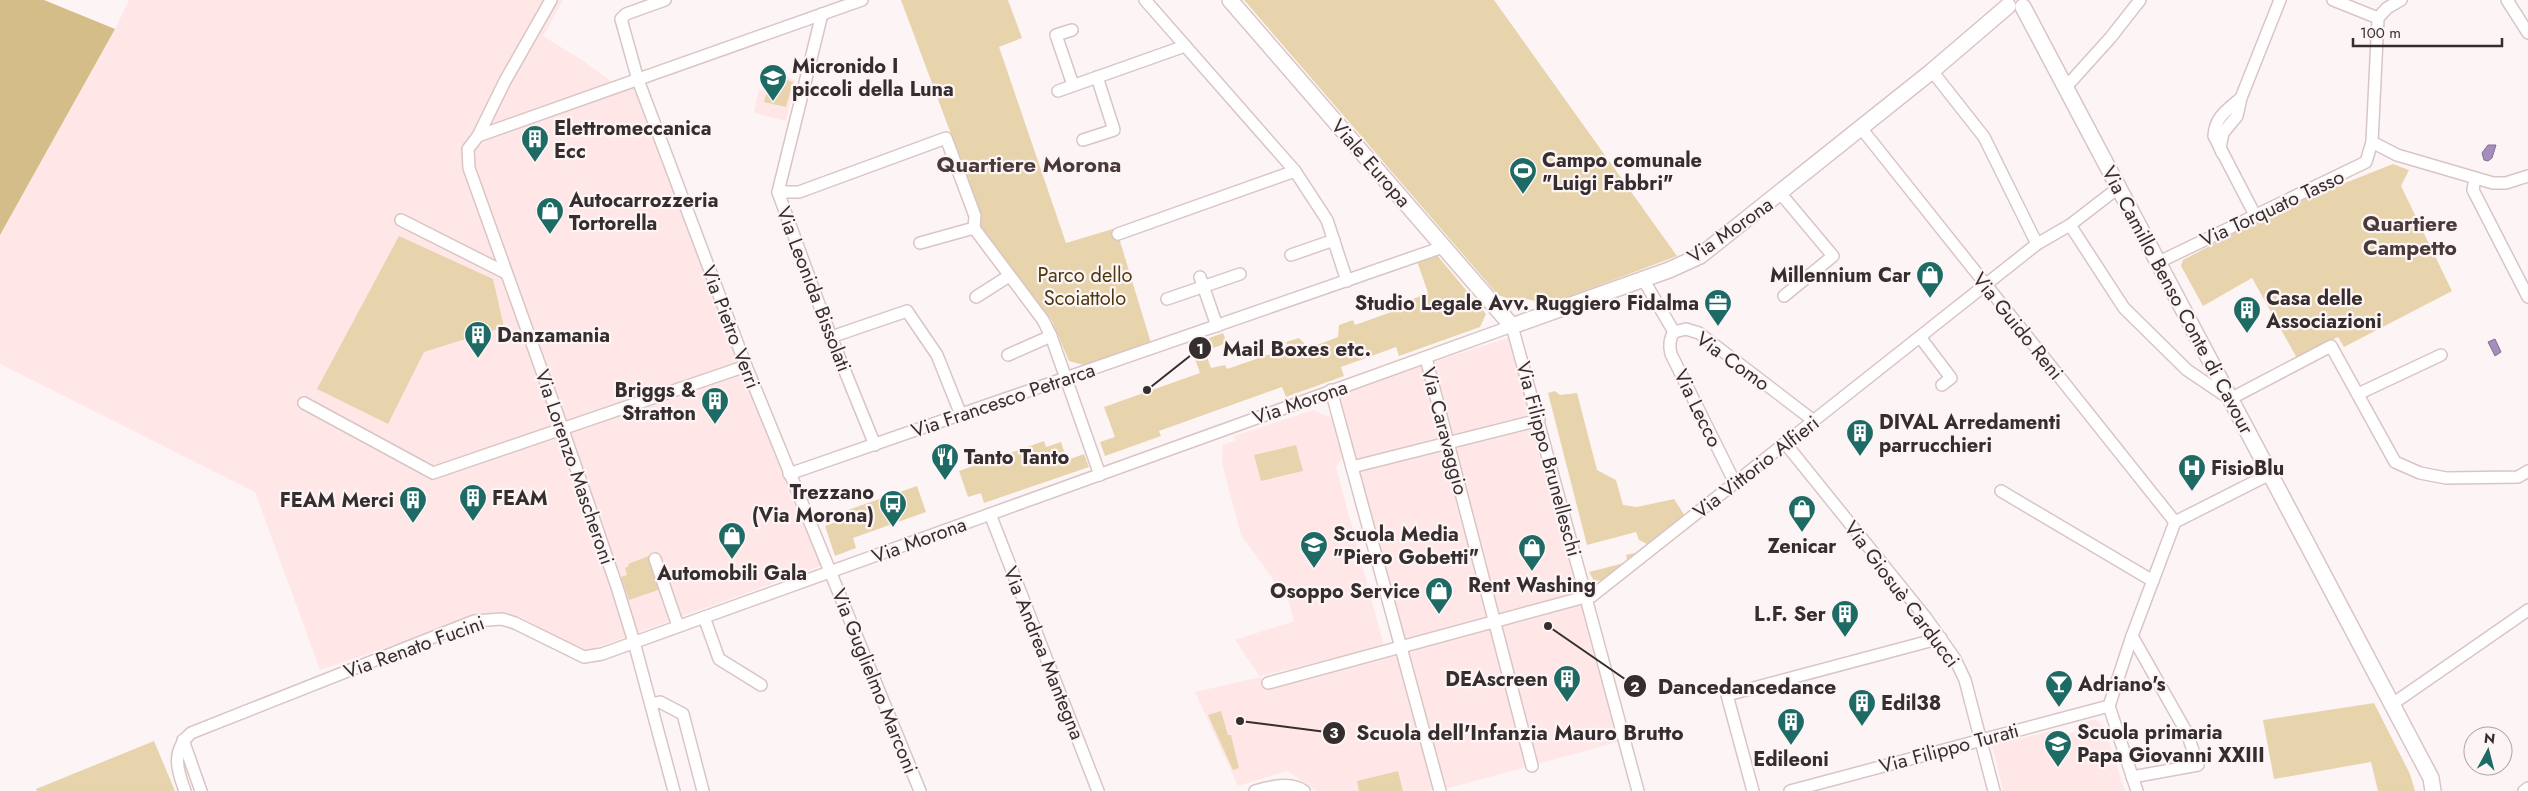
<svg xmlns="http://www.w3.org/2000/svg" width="2528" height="791" viewBox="0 0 2528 791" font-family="Jost,sans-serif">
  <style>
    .built { fill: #ffe7e7 }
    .green { fill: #e7d4ac }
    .forest { fill: #d5bd89 }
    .water { fill: #a58dbd; stroke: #837092 }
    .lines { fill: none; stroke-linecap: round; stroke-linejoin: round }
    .minor-casing { stroke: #d9c5c5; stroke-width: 14 }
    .major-casing { stroke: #d9c5c5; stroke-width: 18 }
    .minor { stroke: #fff; stroke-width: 11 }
    .major { stroke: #fff; stroke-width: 15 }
    .labels { text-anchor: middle; stroke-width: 4.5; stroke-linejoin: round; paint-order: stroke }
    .poi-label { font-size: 20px; font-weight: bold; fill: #352d2e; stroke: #fdf5f5; text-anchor: start }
    .street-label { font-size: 20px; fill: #352d2e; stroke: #fdf5f5 }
    .park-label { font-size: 20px; fill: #4a380e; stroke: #fdf5f5 }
    .neighbourhood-label { font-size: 21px; font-weight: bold; fill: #493939; stroke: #fdf5f5 }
    .quarter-label { font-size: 22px; font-weight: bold; fill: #493939; stroke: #fdf5f5 }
    .leader { fill: none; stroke: #352d2e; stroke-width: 2 }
    .callout-dot { fill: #352d2e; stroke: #fdf5f5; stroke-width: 2 }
    .mark-label { font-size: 15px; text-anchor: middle; font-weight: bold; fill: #fff }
    .callout-label { font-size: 21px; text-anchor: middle; font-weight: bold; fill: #352d2e; stroke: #fdf5f5; stroke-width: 4.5; stroke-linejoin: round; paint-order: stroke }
  </style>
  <rect width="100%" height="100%" fill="#fdf5f5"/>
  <!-- built -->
  <g class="built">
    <path d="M129 0H563L543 36 579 58 614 83 631 77 791 496 821 566 590 650H579L521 617 500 614 465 621 320 670 255 492 0 364V235L115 29Z"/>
    <path d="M783 76 796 80 786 121 754 113 759 89 765 91 767 81Z"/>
    <path d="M1511 337 1621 741 1442 790 1335 393Z"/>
    <path d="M1313 410 1332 418 1342 458 1336 467 1384 646 1261 676 1265 690 1398 655 1435 789 1425 791H1317L1287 771 1238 786 1195 692 1260 677 1235 640 1294 621 1289 602 1241 535 1222 463 1223 444 1235 441 1234 436Z"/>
    <path d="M2095 719 2104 727 2125 791H2003L1992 745 2055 730 2057 737 2082 730 2081 723Z"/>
  </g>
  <!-- green -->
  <g class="green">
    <path d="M901 0H1008L1022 38 999 47 1066 243 1116 228 1151 343 1087 366 1069 361 1051 319 980 230V212Z"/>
    <path d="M1244 0H1494L1677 256 1547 305C1533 303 1528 295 1515 301L1498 295Z"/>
    <path d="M783 79 793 82 786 107 764 102 769 83Z"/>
    <path d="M2393 164 2409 170 2401 186 2452 291 2344 347 2338 337 2297 358 2252 278 2203 306 2181 266 2183 260 2284 207Z"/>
    <path d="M399 236 493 279 504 327 424 352 388 424 317 389Z"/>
    <path d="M1436 254 1486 314 1480 327 1399 356 1396 347 1341 367 1344 376 1286 397 1282 387 1159 431 1161 436 1105 456 1100 442 1115 437 1104 407 1200 373 1190 345 1223 333 1227 343 1205 351 1211 368 1225 365 1227 369 1288 348 1286 342 1299 338 1309 348 1338 337 1339 325 1353 320 1355 325 1414 304 1413 299 1428 293 1417 261Z"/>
    <path d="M1555 391 1560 395 1577 393 1597 470 1616 480 1623 505 1637 507 1674 499 1685 516 1649 545 1639 540 1636 532 1587 545 1548 393Z"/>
    <path d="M1044 441 1046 447 1061 442 1067 460 1084 454 1089 467 984 503 981 493 968 497 959 471Z"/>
    <path d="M1296 445 1303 471 1261 481 1254 455Z"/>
    <path d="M917 486 926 512 853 538 856 548 835 556 825 526 835 522 833 515Z"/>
    <path d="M1638 552 1603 580 1594 581 1589 572 1624 563 1627 560 1626 555Z"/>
    <path d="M649 556 661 589 629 600 621 577 627 575 625 568 629 566 628 564Z"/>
    <path d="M2374 703 2410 774 2415 791H2378L2371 762 2274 779 2263 720Z"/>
    <path d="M1221 711 1228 735H1231L1239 768 1233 770 1208 715Z"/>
    <path d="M154 741 175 791H37L36 789Z"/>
    <path d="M1398 771 1403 791H1359L1357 781Z"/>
  </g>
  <!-- forest -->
  <path class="forest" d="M0 0H44L115 29 0 235Z"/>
  <!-- water -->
  <g class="water">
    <path d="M2488 145H2496L2492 158 2488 161 2484 160 2482 153Z"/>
    <path d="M2495 339 2501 352 2495 356 2488 342Z"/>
  </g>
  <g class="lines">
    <defs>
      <g id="minor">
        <path d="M665 0 626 14 621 19 638 80 746 366 920 791"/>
        <path d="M1145 0 1295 171 1327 220 1347 281"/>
        <path d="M2333 0 2378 18"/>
        <path d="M2507 0 2528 33"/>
        <path d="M822 14 778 192 831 337 875 445"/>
        <path d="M1072 30 1056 35 1073 85"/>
        <path d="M1932 71 1984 137 2037 244"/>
        <path d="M2066 87 2111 37 2140 0"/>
        <path d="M1058 91 1185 46"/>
        <path d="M2241 98C2227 110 2215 117 2214 136L2255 215"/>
        <path d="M1861 128 2175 522"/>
        <path d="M478 136 505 81 551 0"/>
        <path d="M1083 140 1114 130 1097 77"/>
        <path d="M2372 142 2397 155 2493 183H2506L2528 176"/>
        <path d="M2222 153 2220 148 2223 133 2237 116 2241 98 2280 0"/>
        <path d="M2475 178 2473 190 2528 297"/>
        <path d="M778 192H799L946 138 975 216 974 228 1043 320 1051 336 1100 475"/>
        <path d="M1781 194 1833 256 1784 296"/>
        <path d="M401 220 506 273"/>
        <path d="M2070 225 2124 308 2187 370 2230 399 2331 346 2395 462 2420 473 2446 478 2518 477 2528 471"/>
        <path d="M1118 234 1295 171"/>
        <path d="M920 243 974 228"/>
        <path d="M1291 255 1334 240"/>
        <path d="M2159 262 2366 162 2372 142 2378 18 2387 8 2401 0"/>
        <path d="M1200 277 1217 326"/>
        <path d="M1643 279 1674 332"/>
        <path d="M976 297 1009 276"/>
        <path d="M1167 299 1240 274"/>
        <path d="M1674 332 1686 329 1699 333 1814 421"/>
        <path d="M1674 332C1669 339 1669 346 1671 354L1735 483"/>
        <path d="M831 337 907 311 937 355 961 415"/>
        <path d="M1920 337 1951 378 1942 385"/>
        <path d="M1008 355 1051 336"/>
        <path d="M1426 358 1532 766"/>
        <path d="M1331 390 1440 791"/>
        <path d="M2358 394 2441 355"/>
        <path d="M304 403 433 473 746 366"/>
        <path d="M1785 443 1926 618 1955 659 1965 680 1994 791"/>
        <path d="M1352 467 1539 420"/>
        <path d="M789 474 1443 247"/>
        <path d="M2001 491 2153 581"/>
        <path d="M990 514 1098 791"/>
        <path d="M655 559 678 626"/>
        <path d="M1592 596 2037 244 2070 225 2118 188"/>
        <path d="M1586 598 1638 791"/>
        <path d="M704 617 719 659 761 685"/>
        <path d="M2132 636 2187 733 2198 765 2132 777"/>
        <path d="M1268 683 1585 597"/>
        <path d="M651 704 660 702 683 714 703 791"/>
        <path d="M2391 705 2528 610"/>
        <path d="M183 740 201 791"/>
        <path d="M185 791C177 770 171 751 191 733L474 621 502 619 515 623 584 657 602 654 1512 326 1585 593"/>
        <path d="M674 791 634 642 617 587 563 430 469 168 468 149 478 136 862 0"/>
        <path d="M1255 791C1269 787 1291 781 1304 791"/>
        <path d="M1753 791 1727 695 1941 638"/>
        <path d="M1790 791 2109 706"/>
        <path d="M2137 791 2109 706 2132 636 2175 522 2270 474"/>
        <path d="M2524 791 2528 788"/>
      </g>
      <g id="major">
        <path d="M1230 0 1512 326 1669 270 1700 256 1932 71 2008 6"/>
        <path d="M2023 7 2431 778 2433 791"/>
      </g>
    </defs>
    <!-- minor casing -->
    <use href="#minor" class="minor-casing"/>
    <!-- major casing -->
    <use href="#major" class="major-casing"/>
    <!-- minor -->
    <use href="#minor" class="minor"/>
    <!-- major -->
    <use href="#major" class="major"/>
  </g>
  <!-- icons -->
  <defs>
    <symbol id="school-pin" viewBox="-11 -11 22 30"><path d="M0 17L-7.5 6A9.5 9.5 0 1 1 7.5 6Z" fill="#1e6a65" stroke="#fdf5f5"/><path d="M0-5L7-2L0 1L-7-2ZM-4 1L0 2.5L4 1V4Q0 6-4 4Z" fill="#fff"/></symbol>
    <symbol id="building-pin" viewBox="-11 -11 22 30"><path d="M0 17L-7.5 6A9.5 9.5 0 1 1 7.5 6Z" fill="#1e6a65" stroke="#fdf5f5"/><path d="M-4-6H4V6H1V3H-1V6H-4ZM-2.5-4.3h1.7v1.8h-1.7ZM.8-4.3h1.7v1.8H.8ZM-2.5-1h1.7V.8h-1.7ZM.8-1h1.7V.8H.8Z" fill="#fff"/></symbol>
    <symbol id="stadium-pin" viewBox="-11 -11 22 30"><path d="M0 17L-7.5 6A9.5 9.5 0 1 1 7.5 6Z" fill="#1e6a65" stroke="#fdf5f5"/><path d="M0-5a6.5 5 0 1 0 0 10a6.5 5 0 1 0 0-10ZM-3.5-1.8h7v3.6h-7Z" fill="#fff"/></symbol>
    <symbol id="shop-pin" viewBox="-11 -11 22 30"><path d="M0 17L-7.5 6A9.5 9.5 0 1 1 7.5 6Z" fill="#1e6a65" stroke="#fdf5f5"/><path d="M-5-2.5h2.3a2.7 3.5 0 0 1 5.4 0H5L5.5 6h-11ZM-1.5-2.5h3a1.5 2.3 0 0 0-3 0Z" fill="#fff"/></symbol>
    <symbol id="office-pin" viewBox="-11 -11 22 30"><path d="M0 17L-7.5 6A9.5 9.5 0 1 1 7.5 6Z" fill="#1e6a65" stroke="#fdf5f5"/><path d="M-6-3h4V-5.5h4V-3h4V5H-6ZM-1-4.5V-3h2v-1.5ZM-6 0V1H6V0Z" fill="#fff"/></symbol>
    <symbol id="restaurant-pin" viewBox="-11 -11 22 30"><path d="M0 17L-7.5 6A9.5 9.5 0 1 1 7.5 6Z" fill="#1e6a65" stroke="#fdf5f5"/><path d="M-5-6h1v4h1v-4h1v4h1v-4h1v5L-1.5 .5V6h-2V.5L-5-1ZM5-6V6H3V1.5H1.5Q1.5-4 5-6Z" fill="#fff"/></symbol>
    <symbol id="hospital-pin" viewBox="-11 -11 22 30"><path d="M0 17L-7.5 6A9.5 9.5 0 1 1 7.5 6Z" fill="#1e6a65" stroke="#fdf5f5"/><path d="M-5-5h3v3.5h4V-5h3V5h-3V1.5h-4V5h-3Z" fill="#fff"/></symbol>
    <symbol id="bus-pin" viewBox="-11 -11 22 30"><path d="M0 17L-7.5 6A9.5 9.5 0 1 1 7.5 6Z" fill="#1e6a65" stroke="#fdf5f5"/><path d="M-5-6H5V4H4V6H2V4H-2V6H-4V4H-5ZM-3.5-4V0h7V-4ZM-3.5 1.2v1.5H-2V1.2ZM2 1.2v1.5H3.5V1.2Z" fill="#fff"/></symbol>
    <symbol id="bar-pin" viewBox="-11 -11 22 30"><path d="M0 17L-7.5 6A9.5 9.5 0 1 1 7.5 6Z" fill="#1e6a65" stroke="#fdf5f5"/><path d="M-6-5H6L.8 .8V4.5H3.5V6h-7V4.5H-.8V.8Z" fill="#fff"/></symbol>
  </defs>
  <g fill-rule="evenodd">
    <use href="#school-pin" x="757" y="62" width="32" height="43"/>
    <use href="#building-pin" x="519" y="123" width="32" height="43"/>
    <use href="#stadium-pin" x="1507" y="155" width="32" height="43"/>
    <use href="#shop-pin" x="534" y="195" width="32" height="43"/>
    <use href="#shop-pin" x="1914" y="259" width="32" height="43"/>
    <use href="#office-pin" x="1702" y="287" width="32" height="43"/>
    <use href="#building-pin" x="2231" y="294" width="32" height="43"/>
    <use href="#building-pin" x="462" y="319" width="32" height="43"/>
    <use href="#building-pin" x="699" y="385" width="32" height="43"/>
    <use href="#building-pin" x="1844" y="417" width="32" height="43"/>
    <use href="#restaurant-pin" x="929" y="441" width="32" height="43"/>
    <use href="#hospital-pin" x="2176" y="452" width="32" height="43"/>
    <use href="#building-pin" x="457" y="482" width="32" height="43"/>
    <use href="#building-pin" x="397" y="484" width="32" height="43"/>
    <use href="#bus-pin" x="877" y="488" width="32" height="43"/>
    <use href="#shop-pin" x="1786" y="493" width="32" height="43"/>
    <use href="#shop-pin" x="716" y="520" width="32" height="43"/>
    <use href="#school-pin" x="1298" y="529" width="32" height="43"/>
    <use href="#shop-pin" x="1516" y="532" width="32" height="43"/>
    <use href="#shop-pin" x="1423" y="575" width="32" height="43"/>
    <use href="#building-pin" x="1829" y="598" width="32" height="43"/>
    <use href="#building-pin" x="1551" y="663" width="32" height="43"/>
    <use href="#bar-pin" x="2043" y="668" width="32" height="43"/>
    <use href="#building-pin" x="1846" y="687" width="32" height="43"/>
    <use href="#building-pin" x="1775" y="706" width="32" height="43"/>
    <use href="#school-pin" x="2042" y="728" width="32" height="43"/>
  </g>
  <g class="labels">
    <!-- poi labels -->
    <g class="poi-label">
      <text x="792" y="73">Micronido I<tspan x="792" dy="23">piccoli della Luna</tspan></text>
      <text x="554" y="135">Elettromeccanica<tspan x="554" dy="23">Ecc</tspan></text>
      <text x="1542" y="167">Campo comunale<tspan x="1542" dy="23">"Luigi Fabbri"</tspan></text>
      <text x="569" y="207">Autocarrozzeria<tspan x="569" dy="23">Tortorella</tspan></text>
      <text x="1911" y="282" text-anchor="end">Millennium Car</text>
      <text x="2266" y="305">Casa delle<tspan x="2266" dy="23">Associazioni</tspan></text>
      <text x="1699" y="310" text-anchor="end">Studio Legale Avv. Ruggiero Fidalma</text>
      <text x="497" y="342">Danzamania</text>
      <text x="696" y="397" text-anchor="end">Briggs &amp;<tspan x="696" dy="23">Stratton</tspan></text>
      <text x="1879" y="429">DIVAL Arredamenti<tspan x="1879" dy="23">parrucchieri</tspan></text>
      <text x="964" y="464">Tanto Tanto</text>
      <text x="2211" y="475">FisioBlu</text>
      <text x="874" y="499" text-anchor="end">Trezzano<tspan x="874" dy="23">(Via Morona)</tspan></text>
      <text x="492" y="505">FEAM</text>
      <text x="394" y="507" text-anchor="end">FEAM Merci</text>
      <text x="1333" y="541">Scuola Media<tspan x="1333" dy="23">"Piero Gobetti"</tspan></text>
      <text x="1802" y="553" text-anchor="middle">Zenicar</text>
      <text x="732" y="580" text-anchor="middle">Automobili Gala</text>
      <text x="1532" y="592" text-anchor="middle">Rent Washing</text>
      <text x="1420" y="598" text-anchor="end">Osoppo Service</text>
      <text x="1826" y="621" text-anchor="end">L.F. Ser</text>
      <text x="1548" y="686" text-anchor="end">DEAscreen</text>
      <text x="2078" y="691">Adriano's</text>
      <text x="1881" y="710">Edil38</text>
      <text x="2077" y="739">Scuola primaria<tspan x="2077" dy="23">Papa Giovanni XXIII</tspan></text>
      <text x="1791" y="766" text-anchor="middle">Edileoni</text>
    </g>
    <!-- street labels -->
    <g class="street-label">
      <text transform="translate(1371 163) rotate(49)" y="7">Viale Europa</text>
      <text transform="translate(2272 208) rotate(-25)" y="7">Via Torquato Tasso</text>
      <text transform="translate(1730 230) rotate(-35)" y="7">Via Morona</text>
      <text transform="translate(814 289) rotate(69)" y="7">Via Leonida Bissolati</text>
      <text transform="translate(2178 300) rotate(62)" y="7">Via Camillo Benso Conte di Cavour</text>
      <text transform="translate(2018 326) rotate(51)" y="7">Via Guido Reni</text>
      <text transform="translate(731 327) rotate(69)" y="7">Via Pietro Verri</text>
      <text transform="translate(1733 361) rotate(36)" y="7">Via Como</text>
      <text transform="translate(1003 400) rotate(-19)" y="7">Via Francesco Petrarca</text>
      <text transform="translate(1300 402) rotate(-19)" y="7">Via Morona</text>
      <text transform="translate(1698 408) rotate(64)" y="7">Via Lecco</text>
      <text transform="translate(1445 431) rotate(75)" y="7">Via Caravaggio</text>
      <text transform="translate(1549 459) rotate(75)" y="7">Via Filippo Brunelleschi</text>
      <text transform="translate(575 467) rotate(71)" y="7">Via Lorenzo Mascheroni</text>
      <text transform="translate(1756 467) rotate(-38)" y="7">Via Vittorio Alfieri</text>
      <text transform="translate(919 540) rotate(-20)" y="7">Via Morona</text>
      <text transform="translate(1902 594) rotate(53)" y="7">Via Giosuè Carducci</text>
      <text transform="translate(414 647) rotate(-20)" y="7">Via Renato Fucini</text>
      <text transform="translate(1044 653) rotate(68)" y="7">Via Andrea Mantegna</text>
      <text transform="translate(875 681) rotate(68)" y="7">Via Guglielmo Marconi</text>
      <text transform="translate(1949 748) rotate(-15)" y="7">Via Filippo Turati</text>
    </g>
    <!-- park labels -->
    <g class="park-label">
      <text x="1085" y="282">Parco dello<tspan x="1085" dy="23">Scoiattolo</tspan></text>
    </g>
    <!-- neighbourhood labels -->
    <g class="neighbourhood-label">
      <text x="2410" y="231">Quartiere<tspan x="2410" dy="24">Campetto</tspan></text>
    </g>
    <!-- quarter labels -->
    <g class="quarter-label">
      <text x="1029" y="172">Quartiere Morona</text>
    </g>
  </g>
  <!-- callouts -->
  <path class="leader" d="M1147 390L1200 348M1548 626L1635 686M1240 721L1334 733"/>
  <g class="callout-dot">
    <circle cx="1147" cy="390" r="5"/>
    <circle cx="1548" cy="626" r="5"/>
    <circle cx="1240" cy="721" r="5"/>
    <circle cx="1200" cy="348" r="12"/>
    <circle cx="1635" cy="686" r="12"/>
    <circle cx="1334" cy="733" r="12"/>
  </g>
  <g class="mark-label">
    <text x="1200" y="354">1</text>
    <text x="1635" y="692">2</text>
    <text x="1334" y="738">3</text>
  </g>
  <g class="callout-label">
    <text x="1297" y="356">Mail Boxes etc.</text>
    <text x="1747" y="694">Dancedancedance</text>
    <text x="1520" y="740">Scuola dell'Infanzia Mauro Brutto</text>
  </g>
  <!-- north arrow -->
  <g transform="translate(2488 751) rotate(7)"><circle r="24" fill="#fdf5f5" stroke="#ada5a5"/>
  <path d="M0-4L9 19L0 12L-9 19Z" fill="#1e6a65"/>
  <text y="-8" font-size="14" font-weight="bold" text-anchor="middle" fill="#352d2e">N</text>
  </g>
  <!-- scale -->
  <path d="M2353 38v8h149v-8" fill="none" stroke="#352d2e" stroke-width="2.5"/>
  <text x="2360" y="38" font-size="15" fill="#352d2e" stroke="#fdf5f5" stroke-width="4" paint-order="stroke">100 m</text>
</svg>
